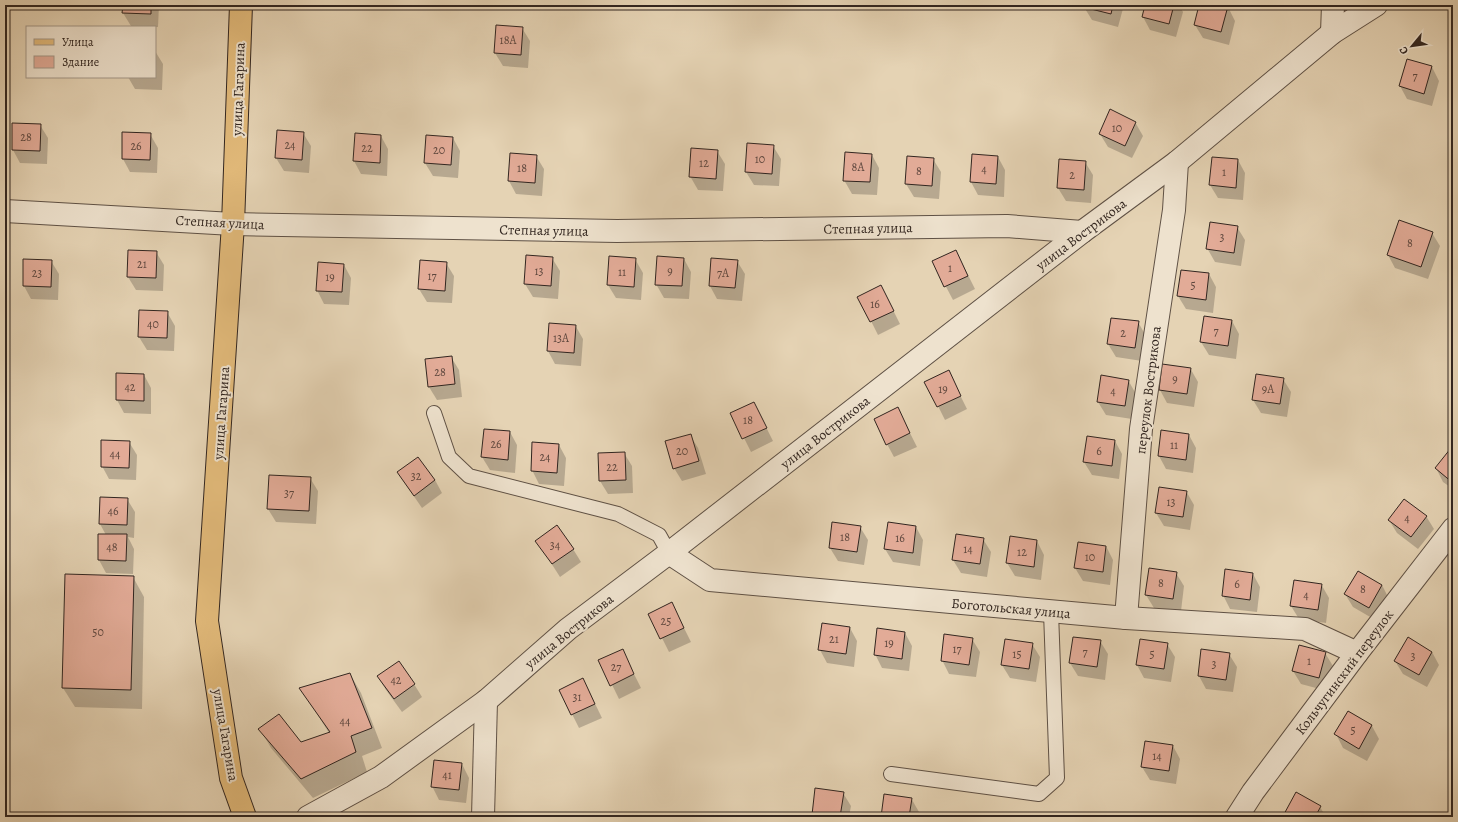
<svg xmlns="http://www.w3.org/2000/svg" width="1458" height="822" viewBox="0 0 1458 822" font-family="Alegreya,serif">
  <style>
    .shadow { fill: #0003 }
    .building { fill: #e2ab97; stroke: #322620 }
    .lines { fill: none; stroke-linecap: round; stroke-linejoin: round }
    .lane-casing { stroke: #5f5145; stroke-width: 16 }
    .street-casing { stroke: #5f5145; stroke-width: 24 }
    .primary-casing { stroke: #322620; stroke-width: 24 }
    .lane { stroke: #eee2ce; stroke-width: 14 }
    .street { stroke: #eee2ce; stroke-width: 22 }
    .primary { stroke: #e2ba7a; stroke-width: 22 }
    .labels { text-anchor: middle; stroke-width: 4; stroke-linejoin: round; paint-order: stroke }
    .number-label { font-size: 12px; fill: #5e473e }
    .street-label { font-size: 14px; fill: #322620; stroke: #eee2ce }
  </style>
  <rect width="100%" height="100%" fill="#e5d3b4"/>
  <filter id="stains"><feTurbulence type="fractalNoise" baseFrequency=".005" numOctaves="4"/><feColorMatrix values="0 0 0 0 .2 0 0 0 0 .09 0 0 0 0 .02 0 0 0 .5 -.17"/></filter>
  <radialGradient id="worn" r=".72"><stop offset=".6" stop-color="#630" stop-opacity="0"/><stop offset="1" stop-color="#630" stop-opacity=".3"/></radialGradient>
  <!-- shadow -->
  <g class="shadow">
    <path d="M124 5H159L158 27 131 26 123 13Z"/>
    <path d="M1085 5H1124L1118 27 1092 20 1084 7Z"/>
    <path d="M1146 5H1179L1183 12 1176 37 1150 30 1143 17Z"/>
    <path d="M1200 5H1219L1228 7 1235 21 1229 45 1203 38 1195 25Z"/>
    <path d="M497 26 522 28 530 41 528 68 503 66 495 53Z"/>
    <path d="M155 51 163 64 162 90 135 89 128 77H155Z"/>
    <path d="M1407 60 1432 67 1439 81 1432 106 1407 99 1400 86Z"/>
    <path d="M1135 122 1143 136 1132 158 1108 147 1100 134Z"/>
    <path d="M40 125 48 138 47 164 20 163 13 150Z"/>
    <path d="M303 133 311 146 309 173 284 171 276 158Z"/>
    <path d="M150 134 158 148 157 173 130 172 123 159Z"/>
    <path d="M381 136 388 149 387 176 361 174 354 161Z"/>
    <path d="M427 136 453 138 460 151 458 178 433 176 425 163Z"/>
    <path d="M773 146 781 159 779 186 754 185 746 172Z"/>
    <path d="M717 151 725 164 723 191 698 190 690 176Z"/>
    <path d="M872 155 879 168 877 195 852 194 844 180Z"/>
    <path d="M536 156 544 169 542 196 516 194 509 181Z"/>
    <path d="M908 157 933 159 941 172 939 199 914 197 906 184Z"/>
    <path d="M998 157 1005 170 1004 197 978 195 971 182Z"/>
    <path d="M1238 160 1245 173 1243 200 1218 198 1210 185Z"/>
    <path d="M1085 162 1093 175 1091 203 1066 201 1058 188Z"/>
    <path d="M1237 227 1245 240 1241 266 1215 262 1207 248Z"/>
    <path d="M1432 233 1440 246 1428 279 1395 268 1388 255Z"/>
    <path d="M956 251 975 289 953 300 933 262Z"/>
    <path d="M156 252 164 265 163 291 136 290 128 277Z"/>
    <path d="M552 258 560 271 558 299 533 297 525 284Z"/>
    <path d="M635 259 643 273 641 300 616 298 608 285Z"/>
    <path d="M684 259 691 272 689 299 664 298 656 284Z"/>
    <path d="M712 259 737 261 745 274 742 301 717 299 710 286Z"/>
    <path d="M51 261 59 274 58 300 31 299 24 286Z"/>
    <path d="M446 263 454 276 452 303 427 302 419 289Z"/>
    <path d="M344 265 351 278 349 305 324 304 317 290Z"/>
    <path d="M1209 274 1216 287 1213 313 1186 309 1178 296Z"/>
    <path d="M881 286 900 324 878 335 859 297Z"/>
    <path d="M167 312 175 326 174 351 147 350 139 337Z"/>
    <path d="M1232 321 1239 334 1236 359 1209 355 1201 342Z"/>
    <path d="M1138 322 1146 336 1142 361 1116 357 1108 344Z"/>
    <path d="M575 325 583 339 581 366 555 364 548 351Z"/>
    <path d="M451 357 459 370 462 397 437 400 429 387Z"/>
    <path d="M1163 365 1190 368 1198 382 1194 407 1167 403 1160 390Z"/>
    <path d="M948 371 967 409 945 420 926 382Z"/>
    <path d="M144 375 151 388V414L124 413 117 400Z"/>
    <path d="M1283 379 1291 392 1287 417 1261 413 1253 400Z"/>
    <path d="M1128 380 1136 394 1132 419 1106 415 1098 402Z"/>
    <path d="M754 403 773 441 751 452 732 414Z"/>
    <path d="M898 409 917 447 894 457 887 444Z"/>
    <path d="M484 430 510 432 517 445 515 473 490 470 482 457Z"/>
    <path d="M1162 431 1189 435 1196 448 1193 473 1166 469 1159 456Z"/>
    <path d="M690 435 698 448 706 474 682 481 674 468Z"/>
    <path d="M1115 441 1122 454 1119 479 1092 475 1084 462Z"/>
    <path d="M129 442 137 455 136 480 109 479 102 466Z"/>
    <path d="M559 445 566 458 564 486 539 484 532 470Z"/>
    <path d="M1453 450V489L1443 482 1436 468Z"/>
    <path d="M624 453 632 466 633 493 608 494 600 481 599 454Z"/>
    <path d="M418 458 435 480 442 493 422 508 398 473Z"/>
    <path d="M310 478 318 491 316 524 276 522 268 509Z"/>
    <path d="M1186 491 1194 505 1190 530 1164 526 1156 513Z"/>
    <path d="M127 499 135 512 134 538 128 537 134 549 133 574 106 573 99 560 106 535 100 524Z"/>
    <path d="M1426 516 1434 529 1418 549 1397 533 1389 520Z"/>
    <path d="M860 527 868 540 864 565 838 561 830 548Z"/>
    <path d="M916 527 923 540 920 566 893 562 885 549Z"/>
    <path d="M983 539 991 552 987 577 961 573 953 560Z"/>
    <path d="M537 541 573 549 581 562 560 577Z"/>
    <path d="M1037 541 1044 555 1041 580 1015 576 1007 563Z"/>
    <path d="M1106 546 1113 560 1110 585 1083 581 1075 568Z"/>
    <path d="M1176 573 1184 586 1181 611 1154 608 1146 595Z"/>
    <path d="M1253 574 1260 587 1257 612 1230 609 1223 595Z"/>
    <path d="M133 577 144 597 142 709 75 707 63 688Z"/>
    <path d="M1321 584 1329 598 1326 623 1299 619 1291 606Z"/>
    <path d="M1382 585 1389 599 1377 621 1353 607 1345 594Z"/>
    <path d="M672 604 691 642 669 652 650 614Z"/>
    <path d="M850 628 857 641 854 667 827 663 820 650Z"/>
    <path d="M905 633 912 646 909 671 882 668 875 654Z"/>
    <path d="M972 639 980 652 976 677 949 674 942 660Z"/>
    <path d="M1140 640 1167 644 1175 657 1171 682 1144 678 1137 665Z"/>
    <path d="M1100 641 1108 654 1105 680 1078 676 1070 663Z"/>
    <path d="M1032 644 1040 657 1036 682 1010 678 1002 665Z"/>
    <path d="M622 650 641 688 619 699 600 660Z"/>
    <path d="M1432 652 1439 665 1427 687 1403 674 1395 661Z"/>
    <path d="M1325 653 1333 666 1327 691 1301 684 1293 671Z"/>
    <path d="M1229 654 1237 667 1233 692 1206 689 1199 676Z"/>
    <path d="M350 674 361 693 382 748 362 756 367 772 313 798 271 748 260 729 301 743 329 733 301 688Z"/>
    <path d="M378 677 414 684 422 697 402 712 386 690Z"/>
    <path d="M583 679 602 718 579 728 560 690Z"/>
    <path d="M1348 712 1372 726 1379 739 1367 761 1343 748 1336 734Z"/>
    <path d="M1173 746 1180 759 1176 784 1150 780 1142 767Z"/>
    <path d="M462 764 469 778 466 803 439 800 432 786Z"/>
    <path d="M843 793 851 806 849 817H814L813 815Z"/>
    <path d="M911 798 919 812 918 817H882Z"/>
    <path d="M1320 807 1326 817H1285L1284 816Z"/>
    <path d="M1032 815 1044 817H1032Z"/>
  </g>
  <!-- building -->
  <g class="building">
    <path d="M123 5H151V14L122 13Z"/>
    <path d="M1084 5H1113L1111 14 1083 7Z"/>
    <path d="M1145 5H1174L1169 24 1142 17Z"/>
    <path d="M1199 5H1223L1228 6 1221 32 1194 25Z"/>
    <path d="M496 25 523 27 521 55 494 53Z"/>
    <path d="M1407 59 1432 66 1424 94 1399 86Z"/>
    <path d="M1110 109 1136 122 1125 146 1099 134Z"/>
    <path d="M12 123 41 124 40 151 12 150Z"/>
    <path d="M277 130 304 132 302 160 275 158Z"/>
    <path d="M122 132 151 133 150 160 122 159Z"/>
    <path d="M355 133 381 135 380 163 353 161Z"/>
    <path d="M426 135 453 137 451 165 424 163Z"/>
    <path d="M747 143 774 145 772 174 745 172Z"/>
    <path d="M691 148 718 150 716 179 689 177Z"/>
    <path d="M845 152 872 154 870 182 843 181Z"/>
    <path d="M510 153 537 155 535 183 508 181Z"/>
    <path d="M972 154 998 156 996 184 970 182Z"/>
    <path d="M907 156 934 158 932 186 905 184Z"/>
    <path d="M1212 157 1238 159 1236 188 1209 185Z"/>
    <path d="M1059 159 1086 161 1084 190 1057 188Z"/>
    <path d="M1399 220 1433 232 1421 267 1387 255Z"/>
    <path d="M1210 222 1238 226 1234 253 1206 249Z"/>
    <path d="M128 250 157 251 156 278 127 277Z"/>
    <path d="M956 250 968 276 944 287 932 261Z"/>
    <path d="M526 255 553 257 551 286 524 284Z"/>
    <path d="M609 256 636 258 634 287 607 285Z"/>
    <path d="M657 256 684 258 682 286 655 285Z"/>
    <path d="M711 258 738 260 735 288 709 286Z"/>
    <path d="M23 259 52 260 51 287 23 286Z"/>
    <path d="M420 260 447 262 445 291 418 289Z"/>
    <path d="M318 262 344 264 342 292 316 291Z"/>
    <path d="M1181 270 1209 273 1206 300 1177 296Z"/>
    <path d="M881 285 894 311 870 322 857 297Z"/>
    <path d="M139 310 168 311 167 338 138 337Z"/>
    <path d="M1204 316 1232 320 1228 346 1200 342Z"/>
    <path d="M1111 318 1139 321 1135 348 1107 344Z"/>
    <path d="M549 323 576 325 574 353 547 351Z"/>
    <path d="M452 356 455 384 428 387 425 359Z"/>
    <path d="M1162 364 1191 368 1187 394 1159 390Z"/>
    <path d="M949 370 961 396 937 407 924 382Z"/>
    <path d="M116 373 144 374V401L116 400Z"/>
    <path d="M1256 374 1284 378 1280 404 1252 400Z"/>
    <path d="M1101 375 1129 380 1125 406 1097 402Z"/>
    <path d="M754 402 767 428 742 439 730 413Z"/>
    <path d="M898 407 910 433 886 445 874 419Z"/>
    <path d="M484 429 510 431 508 460 481 457Z"/>
    <path d="M1161 430 1189 434 1186 460 1158 456Z"/>
    <path d="M691 434 699 461 673 469 665 441Z"/>
    <path d="M1087 436 1115 440 1112 466 1083 462Z"/>
    <path d="M101 440 130 441 129 468 101 467Z"/>
    <path d="M532 442 559 444 557 473 531 471Z"/>
    <path d="M1451 448 1453 449V483L1435 468Z"/>
    <path d="M625 452 626 480 599 481 598 453Z"/>
    <path d="M418 457 435 480 414 496 397 472Z"/>
    <path d="M269 475 311 477 309 511 267 509Z"/>
    <path d="M1159 487 1187 491 1183 517 1155 513Z"/>
    <path d="M100 497 128 498 127 525 99 524Z"/>
    <path d="M1404 499 1427 516 1411 537 1388 520Z"/>
    <path d="M832 522 861 526 857 552 829 548Z"/>
    <path d="M888 522 916 526 913 553 884 549Z"/>
    <path d="M557 525 574 549 552 564 535 541Z"/>
    <path d="M98 534H127L126 561 98 560Z"/>
    <path d="M956 534 984 538 980 564 952 560Z"/>
    <path d="M1010 536 1037 540 1034 567 1006 563Z"/>
    <path d="M1078 542 1106 546 1103 572 1074 568Z"/>
    <path d="M1149 568 1177 572 1173 599 1145 595Z"/>
    <path d="M1225 569 1253 573 1250 600 1222 596Z"/>
    <path d="M1358 571 1382 585 1369 608 1344 594Z"/>
    <path d="M65 574 134 576 131 690 62 688Z"/>
    <path d="M1294 580 1322 584 1318 610 1290 606Z"/>
    <path d="M672 602 684 628 660 639 648 614Z"/>
    <path d="M822 623 850 627 846 654 818 650Z"/>
    <path d="M877 628 905 632 902 659 874 655Z"/>
    <path d="M944 634 973 638 969 665 941 661Z"/>
    <path d="M1073 637 1101 640 1097 667 1069 663Z"/>
    <path d="M1408 637 1432 652 1419 675 1394 661Z"/>
    <path d="M1005 639 1033 643 1029 669 1001 665Z"/>
    <path d="M1140 639 1168 643 1164 669 1136 665Z"/>
    <path d="M1299 645 1326 652 1319 678 1292 671Z"/>
    <path d="M623 649 634 674 610 686 598 660Z"/>
    <path d="M1201 649 1230 653 1226 680 1198 676Z"/>
    <path d="M399 661 415 684 394 699 377 676Z"/>
    <path d="M350 673 372 728 351 736 356 752 301 779 258 729 279 714 301 742 330 732 299 688Z"/>
    <path d="M583 678 595 704 571 715 559 690Z"/>
    <path d="M1348 711 1372 725 1359 749 1334 734Z"/>
    <path d="M1145 741 1173 745 1169 771 1141 767Z"/>
    <path d="M434 760 462 763 459 790 431 787Z"/>
    <path d="M815 788 844 792 840 817 812 815Z"/>
    <path d="M1296 792 1321 806 1315 817H1285L1283 816Z"/>
    <path d="M884 794 912 798 909 817H881Z"/>
  </g>
  <g class="lines">
    <defs>
      <g id="lane">
        <path d="M434 413 449 457 469 476 618 514 659 535 669 553"/>
        <path d="M891 774 1039 794 1057 778 1051 612"/>
      </g>
      <g id="street">
        <path d="M1332 33 1333 5"/>
        <path d="M5 211 233 224 617 231 1007 226 1082 232"/>
        <path d="M669 553 710 580 1126 618 1305 629 1357 653"/>
        <path d="M1126 618 1141 429 1174 210 1177 162"/>
        <path d="M308 817 381 777 486 701 568 629 669 553 1082 232 1177 162 1332 33 1376 5"/>
        <path d="M483 817 486 701"/>
        <path d="M1237 817 1253 792 1357 653 1453 529"/>
      </g>
      <path id="primary" d="M241 5 233 224 207 621 231 778 245 817"/>
    </defs>
    <!-- lane casing -->
    <use href="#lane" class="lane-casing"/>
    <!-- street casing -->
    <use href="#street" class="street-casing"/>
    <!-- primary casing -->
    <use href="#primary" class="primary-casing"/>
    <!-- lane -->
    <use href="#lane" class="lane"/>
    <!-- street -->
    <use href="#street" class="street"/>
    <!-- primary -->
    <use href="#primary" class="primary"/>
  </g>
  <g class="labels">
    <!-- number labels -->
    <g class="number-label">
      <text x="508" y="44">18А</text>
      <text x="1415" y="80">7</text>
      <text x="1117" y="132">10</text>
      <text x="26" y="141">28</text>
      <text x="290" y="149">24</text>
      <text x="136" y="150">26</text>
      <text x="367" y="152">22</text>
      <text x="439" y="154">20</text>
      <text x="760" y="163">10</text>
      <text x="704" y="167">12</text>
      <text x="858" y="171">8А</text>
      <text x="522" y="172">18</text>
      <text x="984" y="173">4</text>
      <text x="919" y="175">8</text>
      <text x="1224" y="176">1</text>
      <text x="1072" y="179">2</text>
      <text x="1222" y="241">3</text>
      <text x="1410" y="247">8</text>
      <text x="142" y="268">21</text>
      <text x="950" y="272">1</text>
      <text x="539" y="275">13</text>
      <text x="670" y="275">9</text>
      <text x="622" y="276">11</text>
      <text x="37" y="277">23</text>
      <text x="723" y="277">7А</text>
      <text x="432" y="280">17</text>
      <text x="330" y="281">19</text>
      <text x="1193" y="289">5</text>
      <text x="875" y="308">16</text>
      <text x="153" y="328">40</text>
      <text x="1216" y="335">7</text>
      <text x="1123" y="337">2</text>
      <text x="561" y="342">13А</text>
      <text x="440" y="376">28</text>
      <text x="1175" y="383">9</text>
      <text x="130" y="391">42</text>
      <text x="943" y="393">19</text>
      <text x="1268" y="393">9А</text>
      <text x="1113" y="395">4</text>
      <text x="748" y="424">18</text>
      <text x="496" y="448">26</text>
      <text x="1174" y="449">11</text>
      <text x="682" y="455">20</text>
      <text x="1099" y="455">6</text>
      <text x="115" y="458">44</text>
      <text x="545" y="461">24</text>
      <text x="612" y="471">22</text>
      <text x="416" y="480">32</text>
      <text x="289" y="497">37</text>
      <text x="1171" y="506">13</text>
      <text x="113" y="515">46</text>
      <text x="1407" y="522">4</text>
      <text x="845" y="541">18</text>
      <text x="900" y="542">16</text>
      <text x="555" y="549">34</text>
      <text x="112" y="551">48</text>
      <text x="968" y="553">14</text>
      <text x="1022" y="556">12</text>
      <text x="1090" y="561">10</text>
      <text x="1161" y="587">8</text>
      <text x="1237" y="588">6</text>
      <text x="1363" y="593">8</text>
      <text x="1306" y="599">4</text>
      <text x="666" y="625">25</text>
      <text x="98" y="636">50</text>
      <text x="834" y="643">21</text>
      <text x="889" y="647">19</text>
      <text x="957" y="653">17</text>
      <text x="1085" y="656">7</text>
      <text x="1017" y="658">15</text>
      <text x="1152" y="658">5</text>
      <text x="1413" y="660">3</text>
      <text x="1309" y="665">1</text>
      <text x="1214" y="668">3</text>
      <text x="616" y="671">27</text>
      <text x="396" y="684">42</text>
      <text x="577" y="701">31</text>
      <text x="345" y="725">44</text>
      <text x="1353" y="734">5</text>
      <text x="1157" y="760">14</text>
      <text x="447" y="779">41</text>
    </g>
    <!-- street labels -->
    <g class="street-label">
      <text transform="translate(238 89) rotate(-88)" y="5">улица Гагарина</text>
      <text transform="translate(220 222) rotate(3)" y="5">Степная улица</text>
      <text transform="translate(868 228) rotate(-1)" y="5">Степная улица</text>
      <text transform="translate(544 230) rotate(1)" y="5">Степная улица</text>
      <text transform="translate(1081 234) rotate(-37)" y="5">улица Вострикова</text>
      <text transform="translate(1148 390) rotate(-83)" y="5">переулок Вострикова</text>
      <text transform="translate(221 413) rotate(-86)" y="5">улица Гагарина</text>
      <text transform="translate(825 432) rotate(-38)" y="5">улица Вострикова</text>
      <text transform="translate(1011 608) rotate(5)" y="5">Боготольская улица</text>
      <text transform="translate(569 631) rotate(-39)" y="5">улица Вострикова</text>
      <text transform="translate(1344 672) rotate(-53)" y="5">Кольчугинский переулок</text>
      <text transform="translate(226 735) rotate(80)" y="5">улица Гагарина</text>
    </g>
  </g>
  <!-- margin -->
  <rect width="1458" height="822" fill="none" stroke="#e5d3b4" stroke-width="20"/>
  <rect x="6" y="6" width="1446" height="810" fill="none" stroke="#322620" stroke-width="2"/>
  <rect x="10" y="10" width="1438" height="802" fill="none" stroke="#322620"/>
  <!-- legend -->
  <rect x="26" y="26" width="130" height="52" fill="#eee2ce" stroke="#a39788"/>
  <rect x="34" y="39" width="20" height="6" fill="#e2ba7a" stroke="#a39788"/>
  <text x="62" y="46" font-size="12" fill="#322620">Улица</text>
  <rect x="34" y="56" width="20" height="12" fill="#e2ab97" stroke="#a39788"/>
  <text x="62" y="66" font-size="12" fill="#322620">Здание</text>
  <!-- north arrow -->
  <g transform="translate(1412 46) rotate(241)" stroke="#eee2ce" stroke-width="3" paint-order="stroke">
  <path d="M0-3L7 15L0 10L-7 15Z" fill="#322620"/>
  <text y="-6" font-size="11" font-weight="bold" text-anchor="middle" fill="#322620">С</text>
  </g>
  <rect width="100%" height="100%" filter="url(#stains)"/>
  <rect width="100%" height="100%" fill="url(#worn)"/>
</svg>
